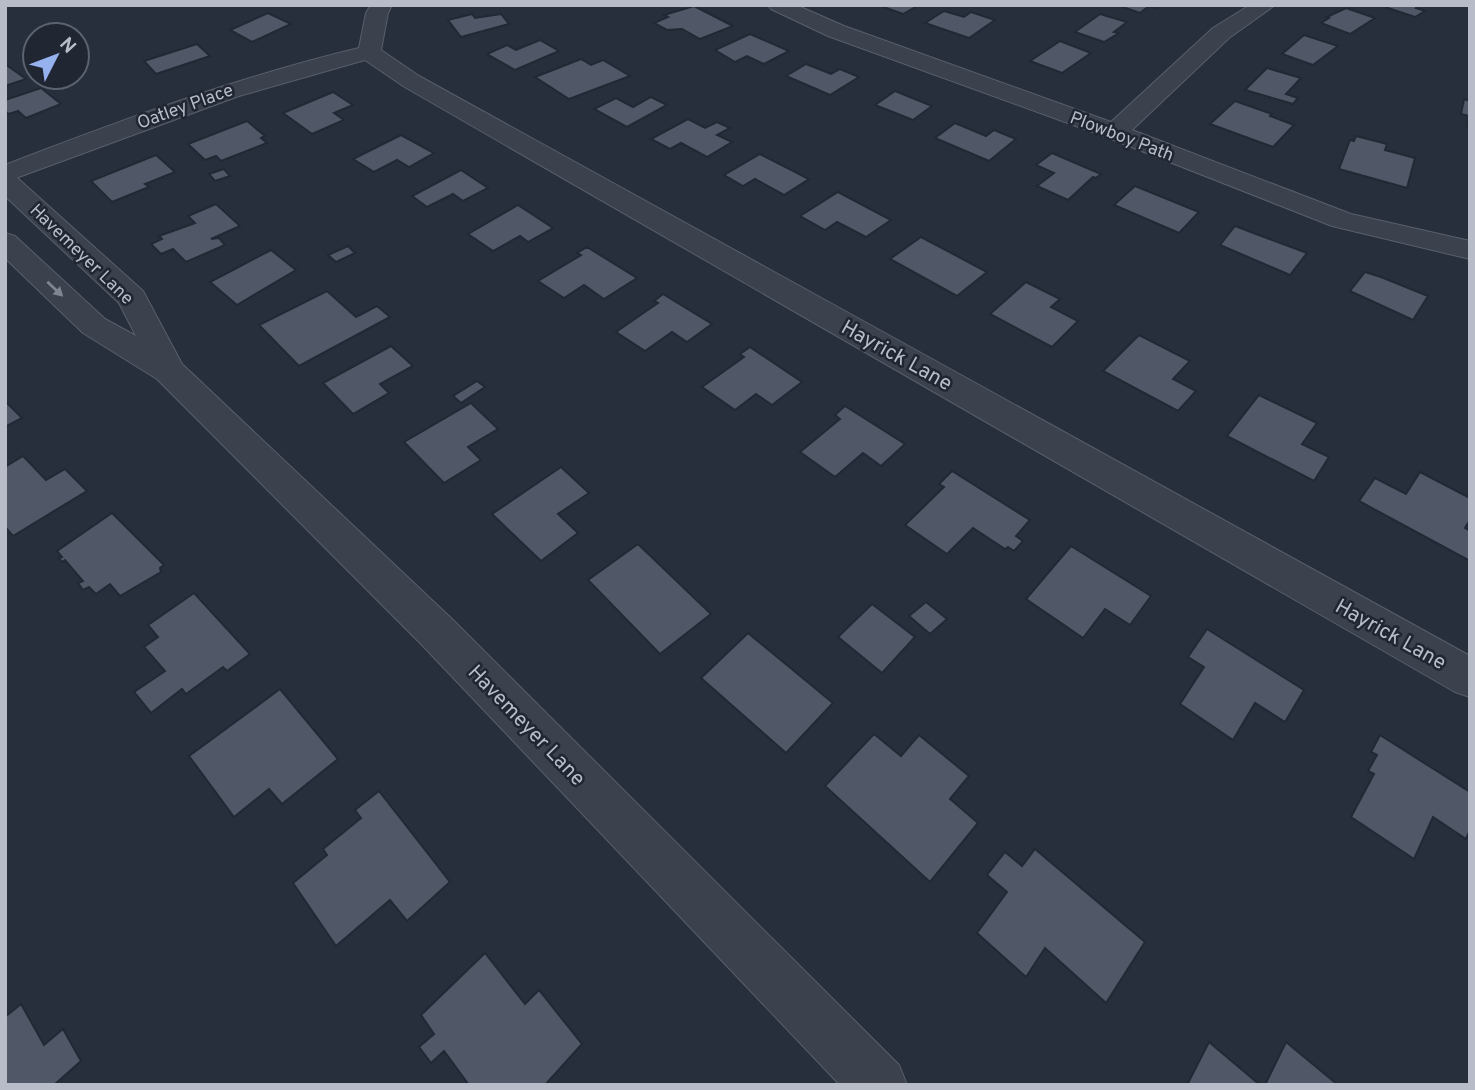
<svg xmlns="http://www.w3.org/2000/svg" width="1475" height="1090" viewBox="0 0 1475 1090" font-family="Overpass,sans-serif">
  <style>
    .building { fill: #505868; stroke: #222834; stroke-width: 2 }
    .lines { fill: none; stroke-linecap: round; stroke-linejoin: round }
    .minor-casing { stroke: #595f6b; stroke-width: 2 }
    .tertiary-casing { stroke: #595f6b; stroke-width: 2 }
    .minor { fill: #3b414d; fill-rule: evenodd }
    .tertiary { fill: #3b414d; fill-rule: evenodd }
    .oneway { fill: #7f8591 }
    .labels { text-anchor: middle; stroke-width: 5; stroke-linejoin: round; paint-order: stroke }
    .far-street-label { font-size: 18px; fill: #b7bcc8; stroke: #202632 }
    .street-label { font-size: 21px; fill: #b7bcc8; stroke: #202632 }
  </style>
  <rect width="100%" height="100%" fill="#272f3d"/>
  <!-- building -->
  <g class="building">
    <path d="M878 5H919L903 14Z"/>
    <path d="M1117 5H1160L1157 8 1149 6 1140 13Z"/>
    <path d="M1379 5H1419L1416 8 1425 11 1415 17Z"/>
    <path d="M694 6 733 26 700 39 682 29 667 30 654 23 668 17 664 15Z"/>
    <path d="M1346 8 1375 18 1350 34 1321 23 1329 18 1327 17Z"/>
    <path d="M944 11 964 17 971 12 995 20 969 38 925 23Z"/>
    <path d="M268 13 291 24 252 42 230 30Z"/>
    <path d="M472 14 475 18 501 14 509 24 461 37 448 20Z"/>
    <path d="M1100 14 1127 22 1114 32 1119 33 1104 42 1075 32Z"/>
    <path d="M750 34 789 51 764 64 747 56 735 62 715 50Z"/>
    <path d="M1304 35 1338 46 1313 65 1282 54Z"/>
    <path d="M540 40 559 51 515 70 487 54 507 45 516 50Z"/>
    <path d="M1060 41 1091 53 1062 73 1030 61Z"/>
    <path d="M197 44 210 56 156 74 144 61Z"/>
    <path d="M581 59 591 65 603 60 630 76 569 99 535 77Z"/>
    <path d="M5 64 26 79 5 86Z"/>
    <path d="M806 64 831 74 840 69 859 77 830 95 786 76Z"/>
    <path d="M1267 68 1301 78 1286 94 1298 98 1293 104 1245 90Z"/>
    <path d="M41 88 61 104 26 118 18 111 9 114 5 111V100Z"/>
    <path d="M895 91 932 106 913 120 875 105Z"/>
    <path d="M333 92 353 105 334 113 344 120 312 134 283 113Z"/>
    <path d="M651 97 667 105 627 127 594 109 616 98 633 107Z"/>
    <path d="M1464 99 1470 101V126H1467L1469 116 1461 114Z"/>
    <path d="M1235 101 1272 114 1270 116 1294 125 1273 147 1210 124Z"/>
    <path d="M688 119 705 128 717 122 730 128 717 135 732 142 707 157 681 143 670 149 651 139Z"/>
    <path d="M247 121 265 136 261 138 267 143 221 161 216 156 205 160 188 144Z"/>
    <path d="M955 123 986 136 994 130 1016 139 989 161 935 138Z"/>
    <path d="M401 135 434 153 409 167 397 160 374 172 353 159Z"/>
    <path d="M1356 136 1387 144 1385 150 1415 158 1407 188 1339 169 1350 140 1354 141Z"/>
    <path d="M1052 153 1101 174 1096 178 1093 177 1068 200 1037 186 1054 173 1036 165Z"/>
    <path d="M760 154 809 179 784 195 755 179 743 186 724 175Z"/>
    <path d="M156 155 175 172 145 184 149 187 112 202 91 181Z"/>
    <path d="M224 169 230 176 215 181 209 174Z"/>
    <path d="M461 170 488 188 463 201 453 194 427 207 412 196Z"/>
    <path d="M1135 186 1199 212 1179 233 1114 205Z"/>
    <path d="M838 192 891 220 866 237 837 222 825 230 800 216Z"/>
    <path d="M216 204 240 226 211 239 219 238 225 245 186 262 173 249 161 254 151 244 162 239 159 236 195 223 188 216Z"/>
    <path d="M518 205 553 228 528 242 520 236 493 251 468 234Z"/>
    <path d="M1235 226 1264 237 1307 253 1290 275 1220 245Z"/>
    <path d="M921 237 987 272 957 296 890 259Z"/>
    <path d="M348 246 355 253 336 262 328 255Z"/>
    <path d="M587 247 637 278 604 299 584 285 564 298 538 281 581 255 577 253Z"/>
    <path d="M271 250 296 270 237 305 210 282Z"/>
    <path d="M1365 272 1381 277 1428 296 1413 320 1350 291Z"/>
    <path d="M1026 282 1060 299 1051 307 1078 321 1052 347 990 314Z"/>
    <path d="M327 291 356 317 377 306 390 317 299 366 259 325Z"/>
    <path d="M663 294 712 324 687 342 672 332 645 351 616 332 658 303 654 301Z"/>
    <path d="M1139 335 1190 361 1173 379 1196 391 1178 411 1103 371Z"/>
    <path d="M391 346 413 366 380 384 389 393 353 414 323 383Z"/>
    <path d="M750 347 802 382 772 405 756 394 735 410 702 387 744 357 740 354Z"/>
    <path d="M477 381 485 387 461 403 453 396Z"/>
    <path d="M1259 395 1317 423 1302 444 1329 457 1314 481 1227 436Z"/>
    <path d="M5 401 22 418 5 427Z"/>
    <path d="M471 403 498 429 468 447 481 460 444 483 404 442Z"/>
    <path d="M845 406 905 444 881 466 863 453 835 477 800 452 840 419 835 415Z"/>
    <path d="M23 456 46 480 65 469 87 491 13 536 5 527V467Z"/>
    <path d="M561 467 589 493 558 514 578 533 541 561 492 514Z"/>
    <path d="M952 471 1030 520 1016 536 1023 541 1014 551 1008 547 1005 549 973 528 947 554 905 525 944 487 939 484Z"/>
    <path d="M1420 472 1470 498V520L1465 528 1470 531V561L1359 501 1375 478 1406 494Z"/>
    <path d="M112 513 164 565 160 568 161 572 120 596 110 584 96 594 89 587 83 590 78 583 83 581 65 560 62 562 59 558 62 557 57 551Z"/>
    <path d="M638 544 711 614 660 654 588 580Z"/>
    <path d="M1071 546 1151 596 1130 625 1105 609 1083 638 1026 599Z"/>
    <path d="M194 593 250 654 227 671 223 667 186 694 182 689 151 713 134 692 165 671 144 647 158 637 148 625Z"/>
    <path d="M926 602 947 619 930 634 909 616Z"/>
    <path d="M872 604 915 637 882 673 838 637Z"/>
    <path d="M1207 629 1304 690 1285 722 1255 703 1233 740 1180 704 1204 667 1188 657Z"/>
    <path d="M748 633 833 703 786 753 701 678Z"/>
    <path d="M280 689 338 759 282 804 269 789 234 817 189 756Z"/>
    <path d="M874 734 901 756 919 735 969 776 950 799 978 823 930 882 825 786Z"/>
    <path d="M1380 735 1470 792V830L1466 839 1433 817 1414 859 1351 817 1374 774 1368 771 1377 755 1371 752Z"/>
    <path d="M379 791 450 882 407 921 390 900 336 946 293 883 327 855 323 849 361 818 355 810Z"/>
    <path d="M1035 849 1145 942 1106 1003 1045 948 1026 977 977 933 1007 892 987 875 1005 852 1022 866Z"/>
    <path d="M485 953 525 1004 539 990 582 1044 545 1085H469L444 1051 431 1063 419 1047 434 1034 421 1015Z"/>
    <path d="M21 1004 44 1045 63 1029 81 1061 54 1085H5V1017Z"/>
    <path d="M1209 1042 1260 1085H1187Z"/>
    <path d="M1286 1042 1338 1085H1265Z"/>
  </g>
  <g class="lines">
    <defs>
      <g id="minor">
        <path d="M371 5H392L388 13 381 50 419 76 1470 656V697L1455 692 403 86 365 60 239 96 5 182V165C122 120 238 77 359 48L366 13Z"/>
        <path d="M768 5H796L844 26 1111 122 1213 28 1250 5H1275L1229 38 1132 130 1351 214 1470 241V259L1332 226 1106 137 828 36 771 9Z"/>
      </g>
      <path id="tertiary" d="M5 173 14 175 143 291 182 364 453 620 899 1065 907 1085H840L423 646 157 379 83 333 5 258V233L15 236 105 319 136 336 119 303 5 196Z"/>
    </defs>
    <!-- minor casing -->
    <use href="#minor" class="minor-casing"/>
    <!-- tertiary casing -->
    <use href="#tertiary" class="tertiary-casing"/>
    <!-- minor -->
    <use href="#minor" class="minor"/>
    <!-- tertiary -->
    <use href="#tertiary" class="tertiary"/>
  </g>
  <!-- one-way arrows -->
  <defs><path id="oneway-solid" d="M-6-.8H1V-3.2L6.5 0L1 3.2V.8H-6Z" transform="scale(1.75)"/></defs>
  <use class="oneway" href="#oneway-solid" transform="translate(55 289) rotate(43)"/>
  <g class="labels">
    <!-- far-street labels -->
    <g class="far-street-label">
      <text transform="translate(185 106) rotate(-20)" y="6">Oatley Place</text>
      <text transform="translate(1122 136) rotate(21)" y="6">Plowboy Path</text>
      <text transform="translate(82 254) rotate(44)" y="6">Havemeyer Lane</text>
    </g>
    <!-- street labels -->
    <g class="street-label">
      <text transform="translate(897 355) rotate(29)" y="7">Hayrick Lane</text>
      <text transform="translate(1391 634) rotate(29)" y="7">Hayrick Lane</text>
      <text transform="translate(527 725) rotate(46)" y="7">Havemeyer Lane</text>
    </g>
  </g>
  <!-- border -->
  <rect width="1475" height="1090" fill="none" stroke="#b7bcc8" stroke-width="14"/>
  <!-- north arrow -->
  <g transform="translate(56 56) rotate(48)"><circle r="33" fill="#202632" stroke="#5c626e" stroke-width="2"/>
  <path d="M0-5L12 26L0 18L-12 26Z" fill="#95b2ef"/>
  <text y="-10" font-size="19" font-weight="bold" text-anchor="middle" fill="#b7bcc8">N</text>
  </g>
</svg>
